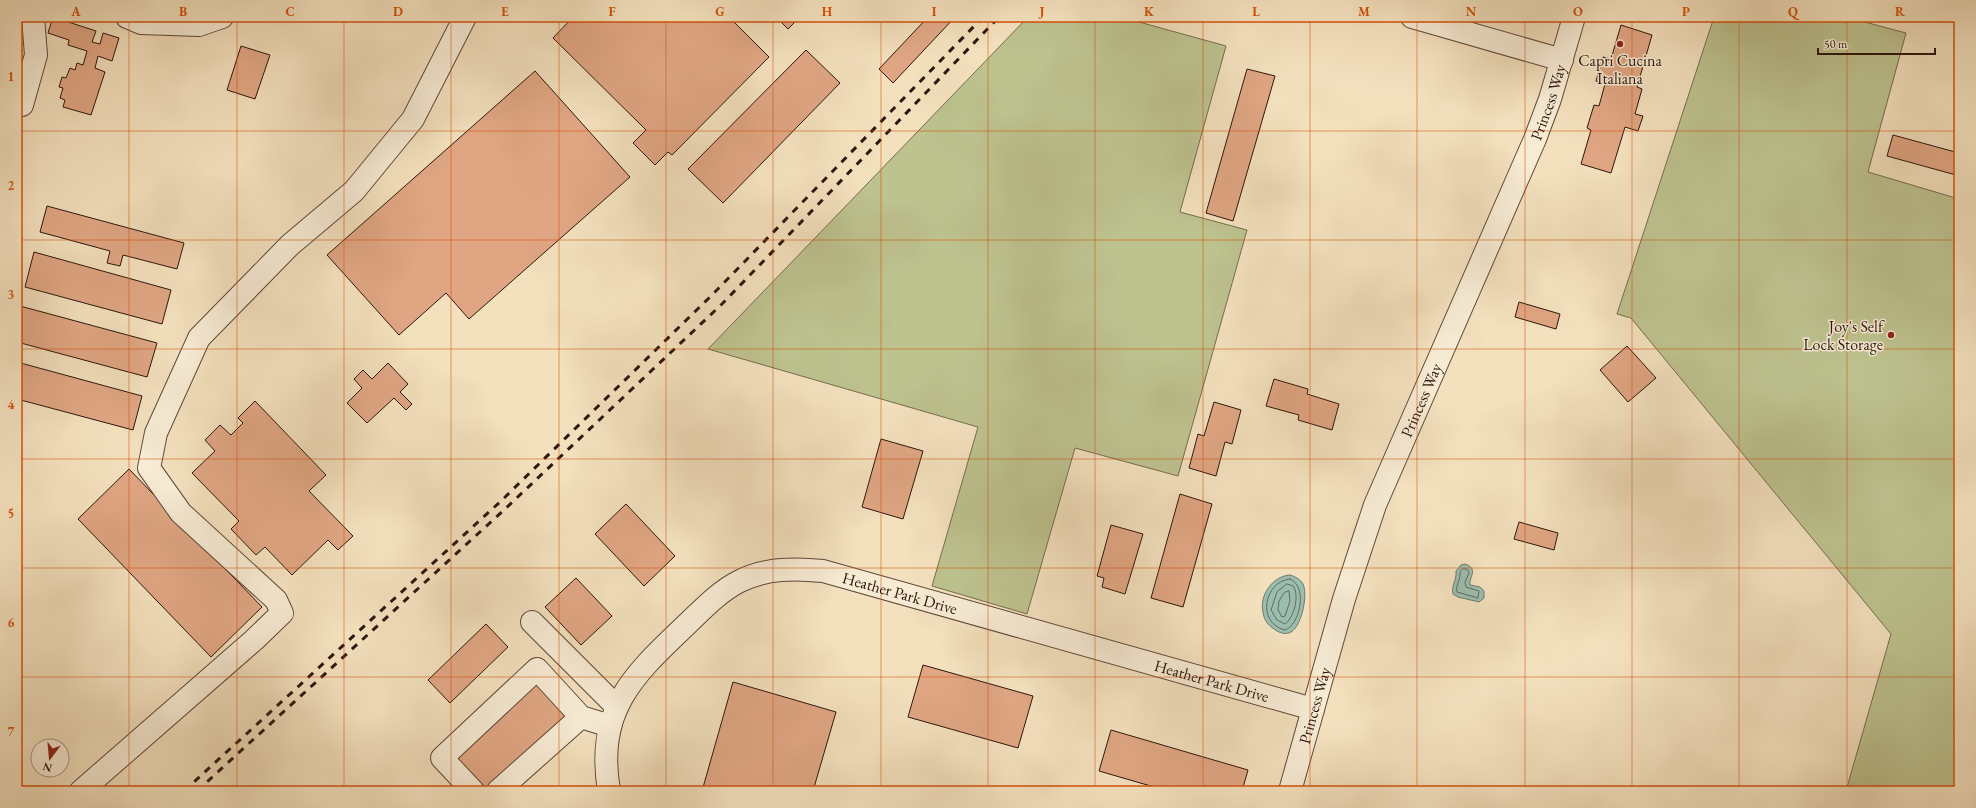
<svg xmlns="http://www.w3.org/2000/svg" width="1976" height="808" viewBox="0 0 1976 808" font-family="'EB Garamond',serif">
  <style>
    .green { fill: #bdc28f; stroke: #756c4e }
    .water { fill: #9bbdae; stroke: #6f7a6e }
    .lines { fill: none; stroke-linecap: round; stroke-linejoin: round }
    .shore { stroke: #646a5e; stroke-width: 1 }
    .building { fill: #e0a683; stroke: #2d160d }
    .minor-casing { stroke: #5e4839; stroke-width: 24 }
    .minor { stroke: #f7ebd4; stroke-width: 22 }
    .rail { stroke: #2d160d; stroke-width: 3; stroke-dasharray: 7 7; stroke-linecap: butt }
    .grid { fill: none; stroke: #d5520c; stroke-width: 1; stroke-opacity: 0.55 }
    .poi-dot { fill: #8f2418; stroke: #f7ebd4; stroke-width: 1.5 }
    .labels { text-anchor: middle; stroke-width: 3; stroke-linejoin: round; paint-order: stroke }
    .poi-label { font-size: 16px; fill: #2d160d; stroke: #f7ebd4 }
    .street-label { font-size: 16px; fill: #2d160d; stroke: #f7ebd4 }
    .neatline { fill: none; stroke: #d5520c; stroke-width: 1.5 }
    .grid-label { font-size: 13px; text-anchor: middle; font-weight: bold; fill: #d5520c }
  </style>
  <rect width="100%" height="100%" fill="#f3e0bd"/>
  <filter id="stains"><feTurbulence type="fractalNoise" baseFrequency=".005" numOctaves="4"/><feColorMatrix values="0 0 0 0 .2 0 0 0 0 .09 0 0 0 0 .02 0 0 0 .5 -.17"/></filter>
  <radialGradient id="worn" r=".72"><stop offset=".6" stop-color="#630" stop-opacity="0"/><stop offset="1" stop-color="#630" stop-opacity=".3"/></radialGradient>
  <!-- green -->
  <g class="green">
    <path d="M1028 17H1121L1226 46 1180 212 1247 230 1178 476 1075 448 1027 614 932 586 978 427 708 349Z"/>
    <path d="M1714 17H1846L1906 33 1868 172 1959 199V791H1846L1891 634 1631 318 1617 314Z"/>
  </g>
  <!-- water -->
  <g class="water">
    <path d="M1465 564C1479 569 1469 576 1470 585L1480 587 1484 591V598L1479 602 1458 597 1453 594C1451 585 1457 580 1456 571L1461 565Z"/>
    <path d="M1290 575C1296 577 1300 579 1303 584 1308 594 1302 626 1291 632 1286 635 1279 633 1274 629 1268 625 1264 620 1263 612 1259 595 1273 576 1290 575Z"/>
  </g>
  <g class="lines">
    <!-- shore -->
    <g class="shore">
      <path d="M1463 569H1467L1469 573 1465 582 1466 587 1479 591 1478 598 1457 592C1455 585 1461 581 1460 572Z"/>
      <path d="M1290 579C1309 587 1299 626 1285 630 1256 623 1264 581 1290 579Z"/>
      <path d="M1287 584 1293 586C1300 595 1294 618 1285 624L1277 620 1271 610 1277 592Z"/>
      <path d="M1289 591 1290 601 1285 616 1282 617 1278 610 1279 601 1284 593Z"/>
    </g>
  </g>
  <!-- building -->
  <g class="building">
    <path d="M53 17 96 31 92 42 100 44 103 33 119 38 112 61 98 56 95 68 105 72 91 115 63 107 65 100 60 98 63 88 59 87 62 77 66 78 70 68 75 70 77 63 83 65 87 51 68 45 69 40 48 33Z"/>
    <path d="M573 17H729L769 57 672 155 668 152 655 165 633 143 646 130 553 38Z"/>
    <path d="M776 17H800L788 29Z"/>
    <path d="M928 17H955L893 83 879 69Z"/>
    <path d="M1621 25 1652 35 1637 87 1642 89 1635 114 1643 116 1638 131 1625 127 1611 173 1581 164 1591 130 1587 128 1594 105 1599 106 1605 84 1596 81 1603 57 1611 59Z"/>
    <path d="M241 46 270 55 255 99 227 90Z"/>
    <path d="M806 50 840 83 723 203 688 169Z"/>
    <path d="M1247 69 1275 76 1233 221 1206 213Z"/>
    <path d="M535 71 630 177 469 319 446 293 399 335 327 255Z"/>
    <path d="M1893 135 1959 153V164L1956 175 1887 156Z"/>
    <path d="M47 206 184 243 177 269 123 255 120 266 107 263 110 251 40 232Z"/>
    <path d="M34 252 171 290 162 324 25 287Z"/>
    <path d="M1519 302 1560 314 1556 329 1515 317Z"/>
    <path d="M20 306 157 343 147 377 17 342V315Z"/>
    <path d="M1627 346 1656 378 1628 402 1600 370Z"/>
    <path d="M17 362 142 396 133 430 17 399Z"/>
    <path d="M388 363 408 384 400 392 412 404 406 410 394 398 367 423 347 403 362 388 354 379 363 370 372 379Z"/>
    <path d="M1274 379 1308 389 1307 394 1339 404 1332 430 1298 420 1299 415 1266 406Z"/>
    <path d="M255 401 326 475 309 491 353 536 338 550 328 540 292 575 265 547 256 555 231 529 239 521 192 473 215 451 205 440 220 425 231 435 243 423 238 418Z"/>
    <path d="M1214 402 1241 410 1232 444 1225 442 1216 476 1189 468 1198 434 1204 436Z"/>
    <path d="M881 439 923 451 903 519 862 507Z"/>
    <path d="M129 469 262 607 211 657 78 519Z"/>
    <path d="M1180 494 1212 504 1183 607 1151 598Z"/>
    <path d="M626 504 675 556 644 586 595 534Z"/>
    <path d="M1519 522 1558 533 1554 550 1514 539Z"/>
    <path d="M1111 525 1143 534 1125 594 1102 587 1104 578 1097 576Z"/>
    <path d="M576 578 612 616 581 645 545 607Z"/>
    <path d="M486 624 508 647 450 703 428 680Z"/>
    <path d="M923 665 1033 696 1018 748 908 717Z"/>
    <path d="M539 682 568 714 485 791 456 760Z"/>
    <path d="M733 682 836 712 813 791H702Z"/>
    <path d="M1111 730 1248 770 1242 791H1168L1099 771Z"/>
  </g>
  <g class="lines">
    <defs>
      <g id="minor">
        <path d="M127 17 141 23 199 25 222 17"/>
        <path d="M1412 17 1562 60"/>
        <path d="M22 105 36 55 33 17"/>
        <path d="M532 622 617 707"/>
        <path d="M81 791 254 640 282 613 276 600 181 513 149 468 156 433 199 338 290 245 354 191 413 119 465 17"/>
        <path d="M473 791 442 758 537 669 581 717 610 726"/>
        <path d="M498 791 581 717"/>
        <path id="s1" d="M609 791C596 712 630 678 684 627 701 611 718 592 740 581 766 568 795 568 823 571L1313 709"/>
        <path id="s2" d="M1290 791 1344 599 1375 505 1535 139 1550 99 1574 17"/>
      </g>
    </defs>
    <!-- minor casing -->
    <use href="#minor" class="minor-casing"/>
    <!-- minor -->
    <use href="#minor" class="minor"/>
    <!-- rail -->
    <g class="rail">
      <path d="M184 791 501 501 712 295 983 17"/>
      <path d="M197 791 505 509 722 304 999 17"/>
    </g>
  </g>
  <!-- grid -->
  <path class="grid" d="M129 17V791M237 17V791M344 17V791M451 17V791M559 17V791M666 17V791M773 17V791M881 17V791M988 17V791M1095 17V791M1203 17V791M1310 17V791M1417 17V791M1525 17V791M1632 17V791M1739 17V791M1847 17V791M17 131H1959M17 240H1959M17 349H1959M17 459H1959M17 568H1959M17 677H1959"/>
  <!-- markers -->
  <g class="poi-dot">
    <circle cx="1620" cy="44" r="4"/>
    <circle cx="1891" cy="335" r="4"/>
  </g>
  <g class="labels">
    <!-- poi labels -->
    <g class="poi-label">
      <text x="1620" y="66">Capri Cucina<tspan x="1620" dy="18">Italiana</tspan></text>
      <text x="1883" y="332" text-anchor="end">Joy's Self<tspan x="1883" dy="18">Lock Storage</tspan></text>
    </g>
    <!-- street labels -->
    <g class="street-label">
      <text dy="6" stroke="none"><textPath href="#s2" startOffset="737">Princess Way</textPath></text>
      <text dy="6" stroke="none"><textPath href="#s2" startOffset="413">Princess Way</textPath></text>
      <text dy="6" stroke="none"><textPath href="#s1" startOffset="428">Heather Park Drive</textPath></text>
      <text dy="6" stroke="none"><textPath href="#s1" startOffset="752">Heather Park Drive</textPath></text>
      <text dy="6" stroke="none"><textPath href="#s2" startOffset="89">Princess Way</textPath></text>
    </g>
  </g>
  <!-- margin -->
  <rect width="1976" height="808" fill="none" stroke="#f3e0bd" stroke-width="44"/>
  <!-- north arrow -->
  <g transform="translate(50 758) rotate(196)"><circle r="19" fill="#f7ebd4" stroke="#a69684"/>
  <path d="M0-3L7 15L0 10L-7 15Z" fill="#8f2418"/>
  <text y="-6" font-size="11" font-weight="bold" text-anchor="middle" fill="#2d160d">N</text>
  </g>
  <!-- scale -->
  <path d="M1818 48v6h117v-6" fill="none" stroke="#2d160d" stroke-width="2"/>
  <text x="1824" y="48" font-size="12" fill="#2d160d" stroke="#f7ebd4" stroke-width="3" paint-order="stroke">50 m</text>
  <rect x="22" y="22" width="1932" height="764" class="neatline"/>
  <g class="grid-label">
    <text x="76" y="16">A</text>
    <text x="183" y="16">B</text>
    <text x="290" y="16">C</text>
    <text x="398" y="16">D</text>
    <text x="505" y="16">E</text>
    <text x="612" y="16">F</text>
    <text x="720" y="16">G</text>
    <text x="827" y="16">H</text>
    <text x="934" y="16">I</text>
    <text x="1042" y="16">J</text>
    <text x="1149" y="16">K</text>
    <text x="1256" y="16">L</text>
    <text x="1364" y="16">M</text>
    <text x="1471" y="16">N</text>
    <text x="1578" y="16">O</text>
    <text x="1686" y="16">P</text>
    <text x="1793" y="16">Q</text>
    <text x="1900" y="16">R</text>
    <text x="11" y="81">1</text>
    <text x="11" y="190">2</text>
    <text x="11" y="299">3</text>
    <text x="11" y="409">4</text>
    <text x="11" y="518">5</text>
    <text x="11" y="627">6</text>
    <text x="11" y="736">7</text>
  </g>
  <rect width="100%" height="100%" filter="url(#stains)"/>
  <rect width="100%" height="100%" fill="url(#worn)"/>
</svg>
